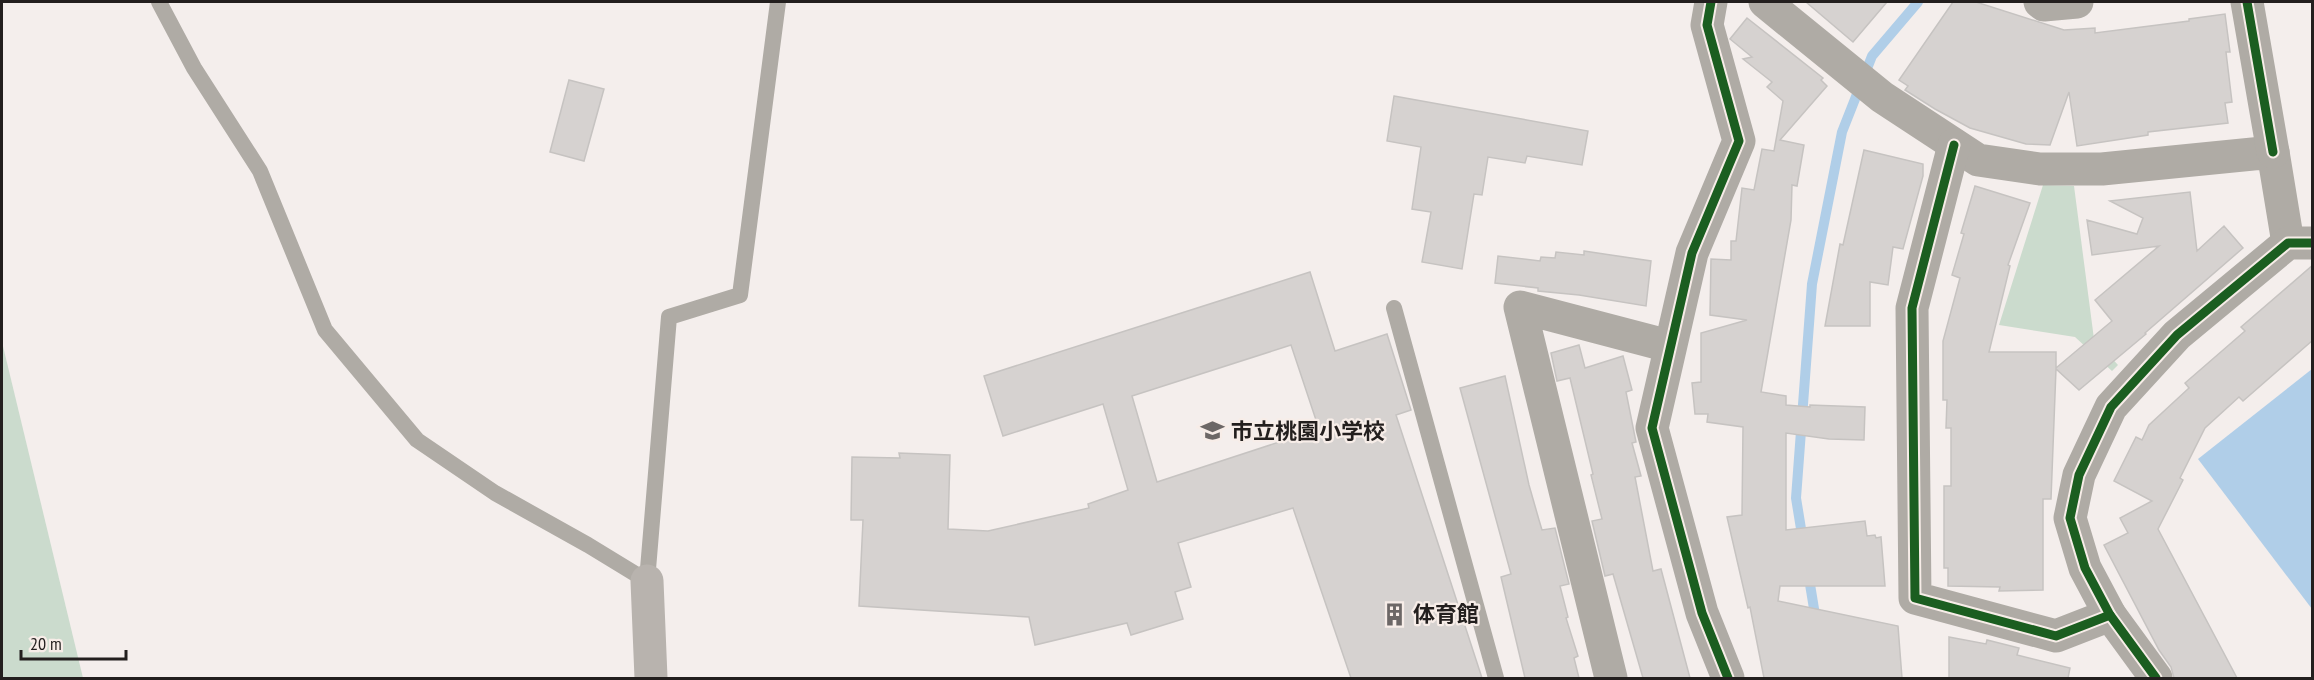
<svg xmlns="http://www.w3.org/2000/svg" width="2314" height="680" viewBox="0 0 2314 680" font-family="'PT Sans Narrow','Noto Sans JP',sans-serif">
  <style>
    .green { fill: #cbdbcd }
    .water { fill: #b0cee8 }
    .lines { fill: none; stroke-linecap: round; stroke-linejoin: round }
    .stream { stroke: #b0cee8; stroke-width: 10 }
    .building { fill: #d6d2d0; stroke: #c6c3c1; stroke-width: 1.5; fill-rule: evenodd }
    .lane { stroke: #afaba5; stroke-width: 16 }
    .street { stroke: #afaba5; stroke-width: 33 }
    .secondary { stroke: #b8b3ae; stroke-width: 33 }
    .cycleway-casing { stroke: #f7ede8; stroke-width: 13 }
    .cycleway { stroke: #1b5e20; stroke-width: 9 }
    .labels { text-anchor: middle; stroke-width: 4.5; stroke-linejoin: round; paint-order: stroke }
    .poi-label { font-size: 22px; font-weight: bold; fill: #231f1e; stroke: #f7ede8; text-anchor: start }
  </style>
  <rect width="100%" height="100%" fill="#f4eeec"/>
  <!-- green -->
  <g class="green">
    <path d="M2043 185 2074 186 2094 339 2118 365 2112 371 2075 337 1999 325Z"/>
    <path d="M2 342 83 678H2Z"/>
  </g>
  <!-- water -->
  <path class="water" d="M2312 369V609L2198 459Z"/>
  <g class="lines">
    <!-- stream -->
    <g class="stream">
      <path d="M1803 541 1796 498 1812 284 1842 132 1872 56 1918 2"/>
      <path d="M1808 572 1816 621"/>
    </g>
  </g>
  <!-- building -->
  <g class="building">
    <path d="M1806 2H1887L1853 42Z"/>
    <path d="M1953 2H1976L2064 30 2095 28V33L2189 21V19L2225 14 2230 52H2226L2232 102 2225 103 2228 123 2148 132V135L2077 146 2069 92 2050 145 2026 144 1970 128 1935 109 1905 90 1908 86 1899 80Z"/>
    <path d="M1747 18 1823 78 1821 80 1827 86 1780 140 1804 145 1797 186 1792 185 1791 220 1761 392 1786 396V405L1810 407V405L1865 407 1864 440 1829 439 1786 433V530L1865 521 1867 536 1875 535 1876 538 1881 537 1885 586H1780L1778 601 1898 626 1902 678H1764L1750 607 1748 608 1727 517 1742 515 1743 427 1707 422 1708 414H1695L1692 383 1701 382V333L1747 320 1710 315 1711 259 1731 260V241H1736L1742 188 1754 190 1762 149 1774 151 1783 101 1767 87 1772 82 1743 59 1752 57 1730 39Z"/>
    <path d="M569 80 604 89 584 161 550 152Z"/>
    <path d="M1394 96 1588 131 1582 165 1527 156 1525 163 1488 157 1482 195 1474 194 1462 269 1422 262 1431 212 1412 209 1421 147 1387 141Z"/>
    <path d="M1864 150 1923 164V176L1903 249 1893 247 1888 285 1870 282V326H1825L1840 244 1843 245Z"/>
    <path d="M1975 186 2030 203 2008 265 2010 266 1989 352H2056V368L2112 321 2095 300 2159 246 2092 255 2087 220 2137 234 2143 218 2110 201 2190 192 2197 251 2224 226 2243 248 2145 333 2146 334 2079 390 2056 369 2051 499H2043V590L1999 591 2000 587 1948 586V568H1944V486H1951V428H1946L1947 400H1943V341L1960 278 1952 275 1964 234 1961 233Z"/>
    <path d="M1584 251 1651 261 1646 306 1579 295 1538 291V288L1495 283 1498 256 1540 261 1541 257 1555 258 1556 252 1584 255Z"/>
    <path d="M2313 265V340L2243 401 2239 397 2205 428 2180 478 2183 480 2158 529 2237 678H2174L2171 667 2159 650 2104 545 2128 533 2120 518 2152 501 2114 481 2136 437 2142 440 2149 425 2189 388 2185 383 2245 331 2241 327Z"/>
    <path d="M1310 272 1335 351 1387 334 1411 410 1396 415 1482 678H1351L1293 508 1178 543 1191 587 1175 592 1183 619 1131 635 1127 623 1035 645 1029 617 859 606 863 520H851L852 457 900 458 899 453 950 455 948 529 988 531 1089 508 1088 504 1128 490 1103 404 1003 436 984 376ZM1291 345 1319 429 1157 482 1132 396Z"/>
    <path d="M1579 345 1585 368 1623 356 1632 390 1626 392 1636 442 1632 443 1641 476 1635 477 1653 571 1661 569 1690 678H1643L1613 574 1605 576 1592 521 1602 519 1591 475 1593 474 1570 378 1557 381 1551 353Z"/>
    <path d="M1505 376 1529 485 1539 520 1542 530 1555 528 1569 584 1560 586 1568 617 1566 618 1578 656 1574 658 1579 678H1525L1501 577 1511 574 1460 388Z"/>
    <path d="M1949 637 1986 644 1987 640 2019 648 2017 655 2070 668 2068 678H1949Z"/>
  </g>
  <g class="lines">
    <!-- lane -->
    <g class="lane">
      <path d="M159 2 194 68 260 171 325 330 417 440 495 493 588 545 647 581 669 317 740 295 778 2"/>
      <path d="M1394 308 1496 678"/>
    </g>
    <!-- street -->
    <g class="street">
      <path d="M1711 2 1707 25 1739 141 1692 253 1652 428 1702 613 1728 678"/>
      <path d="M1765 2 1882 97 1978 160 2040 169H2102L2273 152 2288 243"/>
      <path d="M2040 2 2044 5 2077 2"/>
      <path d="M2247 2 2273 152"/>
      <path d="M1954 145 1912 308 1915 598 2056 636 2110 615"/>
      <path d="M1611 678 1520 307 1669 346"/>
      <path d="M2156 678 2110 615 2085 568 2070 518 2079 475 2111 407 2177 335 2288 243H2312"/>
    </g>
    <!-- secondary -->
    <path class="secondary" d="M647 581 651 678"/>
    <defs>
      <g id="cycleway">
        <path d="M1711 2 1707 25 1739 141 1692 253 1652 428 1702 613 1728 678"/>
        <path d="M2247 2 2273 152"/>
        <path d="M1954 145 1912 308 1915 598 2056 636 2110 615"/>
        <path d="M2156 678 2110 615 2085 568 2070 518 2079 475 2111 407 2177 335 2288 243H2312"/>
      </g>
    </defs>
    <!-- cycleway casing -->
    <use href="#cycleway" class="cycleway-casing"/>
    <!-- cycleway -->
    <use href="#cycleway" class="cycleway"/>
  </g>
  <!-- icons -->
  <defs>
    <symbol id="school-bare" viewBox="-9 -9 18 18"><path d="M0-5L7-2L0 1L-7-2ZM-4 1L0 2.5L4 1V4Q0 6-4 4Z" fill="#6c6766" stroke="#f7ede8" stroke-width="2.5" paint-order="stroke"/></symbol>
    <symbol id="building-bare" viewBox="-9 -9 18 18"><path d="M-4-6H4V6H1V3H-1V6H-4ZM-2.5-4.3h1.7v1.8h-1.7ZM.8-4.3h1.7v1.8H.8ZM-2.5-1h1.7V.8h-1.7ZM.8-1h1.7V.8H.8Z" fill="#6c6766" stroke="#f7ede8" stroke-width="2.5" paint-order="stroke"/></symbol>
  </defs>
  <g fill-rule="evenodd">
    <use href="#school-bare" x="1196" y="414" width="33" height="33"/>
    <use href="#building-bare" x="1378" y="598" width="33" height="33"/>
  </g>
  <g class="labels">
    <!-- poi labels -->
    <g class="poi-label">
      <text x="1231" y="439">市立桃園小学校</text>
      <text x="1413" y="622">体育館</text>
    </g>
  </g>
  <!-- border -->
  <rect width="2314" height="680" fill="none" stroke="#231f1e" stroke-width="6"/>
  <!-- scale -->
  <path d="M21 650v9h105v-9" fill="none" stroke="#231f1e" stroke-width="3"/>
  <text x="30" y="650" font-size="18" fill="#231f1e" stroke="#f7ede8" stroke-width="4.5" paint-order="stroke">20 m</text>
</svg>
